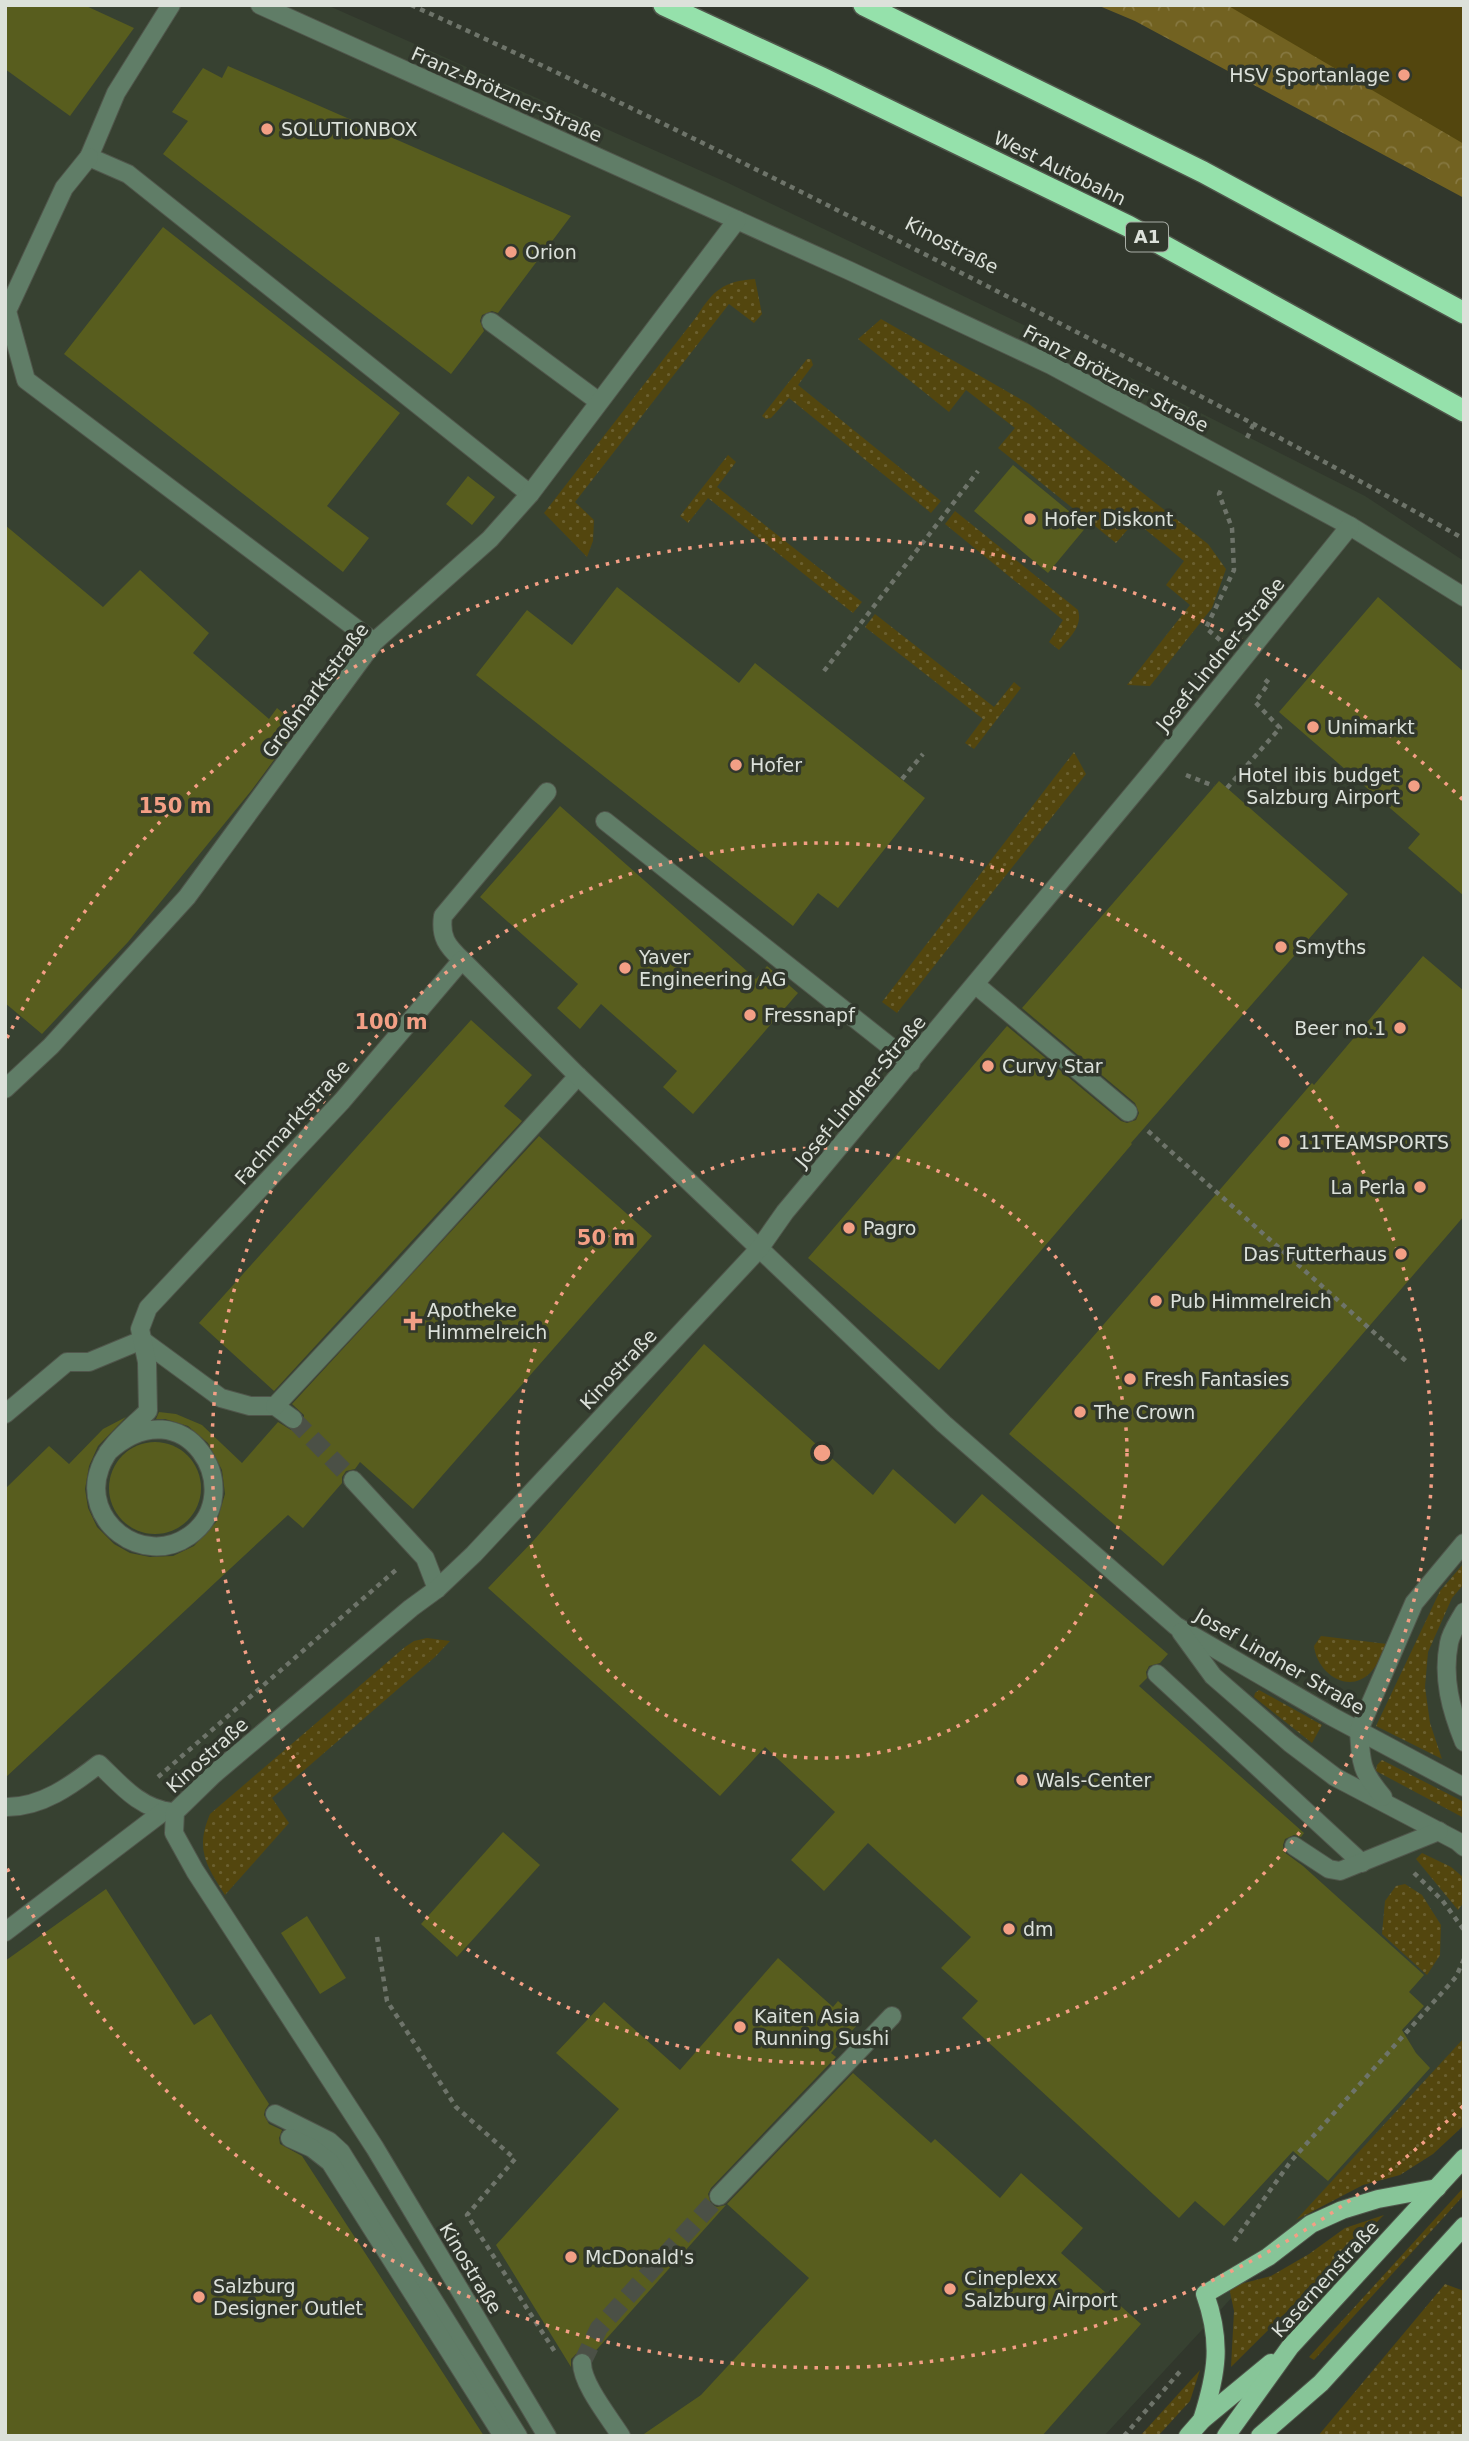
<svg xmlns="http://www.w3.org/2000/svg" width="1469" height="2441" viewBox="0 0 1469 2441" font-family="'DejaVu Sans',sans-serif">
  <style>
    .built { fill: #374131 }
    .grass { fill: url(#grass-dots) }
    .forest { fill: url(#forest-crowns) }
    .pitch { fill: #53460e }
    .building { fill: #585d1e }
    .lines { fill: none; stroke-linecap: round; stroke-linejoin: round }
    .minor-tunnel { stroke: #4b5046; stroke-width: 18; stroke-dasharray: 18 9; stroke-linecap: butt }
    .minor-casing { stroke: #50564b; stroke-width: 20 }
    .major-casing { stroke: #50564b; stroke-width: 20 }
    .highway-casing { stroke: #50564b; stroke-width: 24 }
    .path { stroke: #6e746a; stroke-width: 4.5; stroke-dasharray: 5 5; stroke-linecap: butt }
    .minor { stroke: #607d67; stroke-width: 18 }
    .major { stroke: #87c598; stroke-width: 18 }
    .highway { stroke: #95e1ab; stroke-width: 21 }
    .ring { fill: none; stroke: #f39f85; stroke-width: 3.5; stroke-dasharray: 3.5 7 }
    .poi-dot { fill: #f39f85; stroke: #31372c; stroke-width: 2.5 }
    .labels { text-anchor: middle; stroke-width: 7; stroke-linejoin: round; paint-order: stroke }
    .shield { fill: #31372c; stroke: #a9aea6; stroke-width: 2 }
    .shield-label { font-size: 18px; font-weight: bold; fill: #dce1da }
    .poi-label { font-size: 19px; fill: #dce1da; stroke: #31372c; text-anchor: start }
    .street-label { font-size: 19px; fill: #dce1da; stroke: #31372c }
    .centre { fill: #f39f85; stroke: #31372c; stroke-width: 3.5 }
    .ring-label { font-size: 21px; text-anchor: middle; font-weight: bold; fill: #f39f85; stroke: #31372c; stroke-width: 7; stroke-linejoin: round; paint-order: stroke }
  </style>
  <defs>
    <pattern id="grass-dots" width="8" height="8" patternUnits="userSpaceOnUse" patternTransform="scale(1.75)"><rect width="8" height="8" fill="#53460e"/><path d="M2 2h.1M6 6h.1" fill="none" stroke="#6b6030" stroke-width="1.8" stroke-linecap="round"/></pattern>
    <pattern id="forest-crowns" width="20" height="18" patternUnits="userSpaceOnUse" patternTransform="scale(1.75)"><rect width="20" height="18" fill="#726221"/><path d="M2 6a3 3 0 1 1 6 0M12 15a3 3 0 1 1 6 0" fill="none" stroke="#867841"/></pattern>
  </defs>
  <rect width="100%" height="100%" fill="#31372c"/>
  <!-- built -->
  <path class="built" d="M5 5H327L726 182 1080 352 1365 496 1464 561V2046L1104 2436H5Z"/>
  <!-- grass -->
  <g class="grass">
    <path d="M755 279 762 314 754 323 729 304 575 502 594 520 593 541 587 557 544 513 697 316C713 291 723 281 755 279Z"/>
    <path d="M881 319 1029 404 1208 544 1226 569 1212 608 1150 686 1127 685 1190 605 1166 585 1184 561 1135 521 1116 543 998 448 1015 428 966 390 949 412 858 339Z"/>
    <path d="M807 359H811L813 365 798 385 941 501 931 513 789 398 771 418 766 419 762 416Z"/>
    <path d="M728 455 736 462 717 487 862 602 853 613 708 498 688 523 680 516Z"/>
    <path d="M955 511 1078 610C1083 627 1069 638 1059 650L1049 642 1063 620 945 524Z"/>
    <path d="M875 614 994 707 1014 682 1021 688 974 749 965 743 983 719 865 627Z"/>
    <path d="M1074 752 1086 774 897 1013 882 1002Z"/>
    <path d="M1464 1563V1584L1452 1598 1428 1652 1425 1687 1430 1723 1442 1759 1376 1726 1440 1591Z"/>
    <path d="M1321 1636 1387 1644C1382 1654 1378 1665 1370 1673 1348 1695 1317 1673 1314 1646Z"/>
    <path d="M427 1638 450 1641 435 1657 272 1798 289 1823 225 1895C206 1865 195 1849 210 1814L405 1647 414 1641Z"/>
    <path d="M1259 1690 1322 1725 1312 1743 1254 1697 1255 1693Z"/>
    <path d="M1382 1760 1464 1802V1818L1376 1771 1377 1765Z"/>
    <path d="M1422 1853 1451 1867 1464 1878V1902L1458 1910 1416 1859Z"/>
    <path d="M1405 1884 1422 1895 1441 1925 1440 1955 1427 1975 1382 1934 1385 1901 1396 1886Z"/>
    <path d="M1464 2038V2124L1461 2128 1433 2154 1400 2175 1363 2185 1296 2220Z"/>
    <path d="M1464 2187V2195L1314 2360 1309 2357Z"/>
    <path d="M1384 2215 1231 2367 1234 2311 1229 2287 1271 2276 1309 2254 1345 2228Z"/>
    <path d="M1445 2284 1464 2291V2436H1318Z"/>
    <path d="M1200 2370 1190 2401 1158 2436H1140Z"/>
  </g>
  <!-- forest -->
  <path class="forest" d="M1097 5H1317L1464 80V198L1135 21Z"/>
  <!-- pitch -->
  <path class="pitch" d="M1227 5H1464V144Z"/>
  <!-- building -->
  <g class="building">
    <path d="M5 5H84L134 28 70 116 5 69Z"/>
    <path d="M228 66 571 216 498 313 492 311 482 315 480 321 484 331 451 374 163 154 188 121 172 112 203 68 222 78Z"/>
    <path d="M163 227 400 413 327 506 369 538 343 572 64 354Z"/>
    <path d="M1013 465 1087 526 1048 573 974 511Z"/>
    <path d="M468 476 495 497 472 525 446 504Z"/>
    <path d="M5 525 103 607 140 570 209 633 193 653 269 719 277 708 299 726 251 791 128 942 42 1034 5 1003Z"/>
    <path d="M617 587 739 683 755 663 925 798 838 908 818 893 793 926 476 675 527 610 572 645Z"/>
    <path d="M1378 597 1464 672V896L1408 848 1420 834 1279 712Z"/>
    <path d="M1219 781 1348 894 1131 1143 1132 1144 939 1370 808 1258 1007 1026 1121 1121 1127 1123 1136 1120 1139 1113 1135 1103 1022 1008Z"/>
    <path d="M560 806 756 979 767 966 798 993 693 1114 663 1087 677 1071 601 1004 580 1029 557 1008 578 984 480 897Z"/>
    <path d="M1423 956 1464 991V1216L1163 1566 1009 1434 1312 1083 1314 1085Z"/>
    <path d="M471 1020 532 1075 504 1106 522 1121 274 1391 199 1323Z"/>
    <path d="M539 1136 652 1236 413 1509 360 1462 355 1469 346 1471 342 1477V1483L303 1528 288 1515 5 1778V1489L49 1446 69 1464 103 1429 126 1417 98 1446 89 1466 85 1489 88 1508 97 1527 114 1544 130 1553 150 1557 173 1556 194 1546 217 1521 225 1494 222 1470 208 1443 188 1426 165 1419H156L159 1412 176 1414 202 1425 242 1463 278 1422 291 1430 298 1429 303 1425 304 1415 292 1404Z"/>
    <path d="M704 1344 873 1495 893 1469 955 1524 982 1494 1168 1654 1160 1663 1149 1666 1146 1672 1147 1678 1139 1686 1304 1833 1301 1837 1294 1835 1285 1839 1283 1845 1284 1852 1303 1866 1424 1975 1409 1992 1424 2006 1402 2030 1416 2053 1430 2068 1328 2181 1293 2151 1224 2226 1195 2201 1179 2218 962 2018 978 2001 941 1968 971 1937 868 1843 824 1891 791 1860 835 1812 765 1747 720 1796 488 1588 534 1540Z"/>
    <circle cx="155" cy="1488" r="46"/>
    <path d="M503 1832 540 1865 457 1957 421 1924Z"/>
    <path d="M106 1889 194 2025 211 2014 269 2104 265 2110 264 2115 269 2124 282 2130 279 2138 280 2144 302 2156 484 2436H5V1961Z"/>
    <path d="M307 1916 346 1978 320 1994 281 1933Z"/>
    <path d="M778 1958 833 2007 838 2001 861 2021 831 2053 836 2057 711 2188 708 2194 711 2204 717 2207 726 2205 591 2356 586 2352 576 2354 571 2359V2367L496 2245 619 2109 556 2053 604 2002 680 2070Z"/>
    <path d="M853 2073 931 2143 935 2139 1000 2198 1021 2173 1083 2228 1061 2253 1141 2324 1042 2436H641L701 2395 809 2278 727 2204Z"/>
  </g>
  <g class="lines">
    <!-- minor-tunnel -->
    <g class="minor-tunnel">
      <path d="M293 1419 353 1480"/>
      <path d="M582 2363 599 2328 719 2196"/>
    </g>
    <defs>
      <g id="minor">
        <path d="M171 5 116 93 89 157 128 174 530 494"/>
        <path d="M260 5 850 271 1051 365 1350 526 1464 597"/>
        <path d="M89 157 64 188 7 311 26 380 374 642"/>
        <path d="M491 322 598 401"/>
        <path d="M605 821 911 1063"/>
        <path d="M462 960C447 946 440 937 443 916L547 792"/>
        <path d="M976 985 1128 1112"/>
        <path d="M5 1089 51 1046 187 897 374 642 490 539 530 494 737 220"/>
        <path d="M142 1340 221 1398 250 1406H275L293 1419"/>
        <path d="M275 1406 389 1284 578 1076"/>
        <path d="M5 1414 67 1362H89L142 1340"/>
        <path d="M108 1452C185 1382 251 1493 189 1536 143 1568 80 1521 100 1468 108 1445 131 1428 148 1411L147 1362 140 1329 148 1308 342 1101 462 960 578 1076 944 1424 1176 1626 1331 1716 1464 1787"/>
        <path d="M353 1480 425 1558 437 1589"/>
        <path d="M1464 1612C1459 1621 1451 1632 1449 1643 1442 1678 1451 1710 1464 1742"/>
        <path d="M1181 1632 1213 1676 1290 1743 1335 1777 1457 1841 1464 1847"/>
        <path d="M1157 1674 1362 1863"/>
        <path d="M1383 1797C1361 1771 1361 1764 1359 1730L1414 1603 1464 1543"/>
        <path d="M5 1807C41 1808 72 1785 99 1764 120 1784 140 1809 172 1812"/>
        <path d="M1294 1846 1329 1869 1340 1871 1439 1831"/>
        <path d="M5 1932 164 1811"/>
        <path d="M275 2114 329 2141 341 2152 518 2436"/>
        <path d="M290 2138 312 2148 330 2162 503 2436"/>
        <path d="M719 2196 892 2016"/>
        <path d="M582 2363C582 2384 609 2417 621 2436"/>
        <path d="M547 2436 375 2148 195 1871 174 1833 175 1812 213 1775 411 1608 437 1589 474 1554 759 1249 785 1212 1158 764 1350 526"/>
      </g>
      <g id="major">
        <path d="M1202 2420C1217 2373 1222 2342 1205 2294L1268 2257 1311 2224 1342 2210 1378 2199 1437 2188"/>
        <path d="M1188 2436 1202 2420 1271 2363"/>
        <path d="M1226 2436 1290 2347 1464 2158"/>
        <path d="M1260 2436 1321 2383 1464 2226"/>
      </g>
      <g id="highway">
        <path d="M664 5 822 78 1128 226 1464 411"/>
        <path d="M864 5 1203 172 1464 313"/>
      </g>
    </defs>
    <!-- minor casing -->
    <use href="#minor" class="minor-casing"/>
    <!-- major casing -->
    <use href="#major" class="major-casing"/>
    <!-- highway casing -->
    <use href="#highway" class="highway-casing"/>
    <!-- path -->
    <g class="path">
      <path d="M411 5C606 93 797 189 987 286 1147 368 1307 450 1464 539"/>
      <path d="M1247 438 1254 423"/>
      <path d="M1220 640 1206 628 1234 570 1232 528 1219 494 1221 490"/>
      <path d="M824 671 978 471"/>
      <path d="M1186 775 1214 786"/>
      <path d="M902 779 923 754"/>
      <path d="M1227 788 1280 728 1255 702 1269 683 1263 678"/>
      <path d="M1148 1131 1406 1361"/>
      <path d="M158 1777 397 1569"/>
      <path d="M1414 1873 1442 1900 1464 1930"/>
      <path d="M377 1937 387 2001 456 2107 515 2159 467 2215 555 2352"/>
      <path d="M1234 2241 1291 2161 1456 1977 1464 1959"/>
      <path d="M1124 2436 1183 2368"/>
    </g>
    <!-- minor -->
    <use href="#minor" class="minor"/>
    <!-- major -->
    <use href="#major" class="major"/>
    <!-- highway -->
    <use href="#highway" class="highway"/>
  </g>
  <!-- distance rings -->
  <g class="ring">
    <circle cx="822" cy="1453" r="305"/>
    <circle cx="822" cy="1453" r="610"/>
    <path d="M1463 2106A915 915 0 0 1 7 1868M7 1038A915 915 0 0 1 1463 800"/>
  </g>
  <!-- markers -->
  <g class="poi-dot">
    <circle cx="1404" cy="75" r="7"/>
    <circle cx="267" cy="129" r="7"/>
    <circle cx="511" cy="252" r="7"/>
    <circle cx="1030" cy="519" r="7"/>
    <circle cx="1313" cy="727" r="7"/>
    <circle cx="736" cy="765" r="7"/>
    <circle cx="1414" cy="786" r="7"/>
    <circle cx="1281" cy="947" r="7"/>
    <circle cx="625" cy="968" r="7"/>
    <circle cx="750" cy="1015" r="7"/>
    <circle cx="1400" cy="1028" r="7"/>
    <circle cx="988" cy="1066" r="7"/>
    <circle cx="1284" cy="1142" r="7"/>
    <circle cx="1420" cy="1187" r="7"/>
    <circle cx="849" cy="1228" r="7"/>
    <circle cx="1401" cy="1254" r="7"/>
    <circle cx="1156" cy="1301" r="7"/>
    <path d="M409.5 1310.5h7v7h7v7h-7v7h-7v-7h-7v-7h7z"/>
    <circle cx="1130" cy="1379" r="7"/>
    <circle cx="1080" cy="1412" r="7"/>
    <circle cx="1022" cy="1780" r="7"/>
    <circle cx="1009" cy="1929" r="7"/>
    <circle cx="740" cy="2027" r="7"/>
    <circle cx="571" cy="2257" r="7"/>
    <circle cx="950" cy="2289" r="7"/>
    <circle cx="199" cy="2297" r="7"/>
  </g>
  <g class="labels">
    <!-- shield labels -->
    <rect class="shield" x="1126" y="222.5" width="42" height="29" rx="5"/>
    <g class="shield-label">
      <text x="1147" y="243">A1</text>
    </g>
    <!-- poi labels -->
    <g class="poi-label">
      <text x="1390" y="82" text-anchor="end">HSV Sportanlage</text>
      <text x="281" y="136">SOLUTIONBOX</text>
      <text x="525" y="259">Orion</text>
      <text x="1044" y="526">Hofer Diskont</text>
      <text x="1327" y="734">Unimarkt</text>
      <text x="750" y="772">Hofer</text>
      <text x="1400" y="782" text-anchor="end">Hotel ibis budget<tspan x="1400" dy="22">Salzburg Airport</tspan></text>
      <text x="1295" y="954">Smyths</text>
      <text x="639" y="964">Yaver<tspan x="639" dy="22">Engineering AG</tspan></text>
      <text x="764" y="1022">Fressnapf</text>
      <text x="1386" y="1035" text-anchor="end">Beer no.1</text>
      <text x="1002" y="1073">Curvy Star</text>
      <text x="1298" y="1149">11TEAMSPORTS</text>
      <text x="1406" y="1194" text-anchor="end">La Perla</text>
      <text x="863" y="1235">Pagro</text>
      <text x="1387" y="1261" text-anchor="end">Das Futterhaus</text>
      <text x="1170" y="1308">Pub Himmelreich</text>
      <text x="427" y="1317">Apotheke<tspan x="427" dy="22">Himmelreich</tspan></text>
      <text x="1144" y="1386">Fresh Fantasies</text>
      <text x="1094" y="1419">The Crown</text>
      <text x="1036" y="1787">Wals-Center</text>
      <text x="1023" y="1936">dm</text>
      <text x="754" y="2023">Kaiten Asia<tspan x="754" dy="22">Running Sushi</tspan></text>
      <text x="585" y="2264">McDonald's</text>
      <text x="964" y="2285">Cineplexx<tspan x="964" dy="22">Salzburg Airport</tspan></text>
      <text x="213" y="2293">Salzburg<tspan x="213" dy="22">Designer Outlet</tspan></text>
    </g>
    <!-- street labels -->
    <g class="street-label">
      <text transform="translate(507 94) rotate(24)" y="7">Franz-Brötzner-Straße</text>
      <text transform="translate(1060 168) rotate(26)" y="7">West Autobahn</text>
      <text transform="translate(952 245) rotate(27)" y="7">Kinostraße</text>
      <text transform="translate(1116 378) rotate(28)" y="7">Franz Brötzner Straße</text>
      <text transform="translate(1220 654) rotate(-51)" y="7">Josef-Lindner-Straße</text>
      <text transform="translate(315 690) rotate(-53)" y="7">Großmarktstraße</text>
      <text transform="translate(860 1091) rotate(-50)" y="7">Josef-Lindner-Straße</text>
      <text transform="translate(292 1122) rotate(-48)" y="7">Fachmarktstraße</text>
      <text transform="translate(618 1369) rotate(-47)" y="7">Kinostraße</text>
      <text transform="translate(1280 1661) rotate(30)" y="7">Josef Lindner Straße</text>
      <text transform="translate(207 1755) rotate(-42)" y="7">Kinostraße</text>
      <text transform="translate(471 2268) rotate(59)" y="7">Kinostraße</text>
      <text transform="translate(1325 2279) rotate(-48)" y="7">Kasernenstraße</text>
    </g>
  </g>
  <circle cx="822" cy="1453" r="10" class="centre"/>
  <g class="ring-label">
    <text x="175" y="813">150 m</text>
    <text x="391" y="1029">100 m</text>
    <text x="606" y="1245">50 m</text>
  </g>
  <!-- border -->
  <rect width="1469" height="2441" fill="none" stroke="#dce1da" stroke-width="14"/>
</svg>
